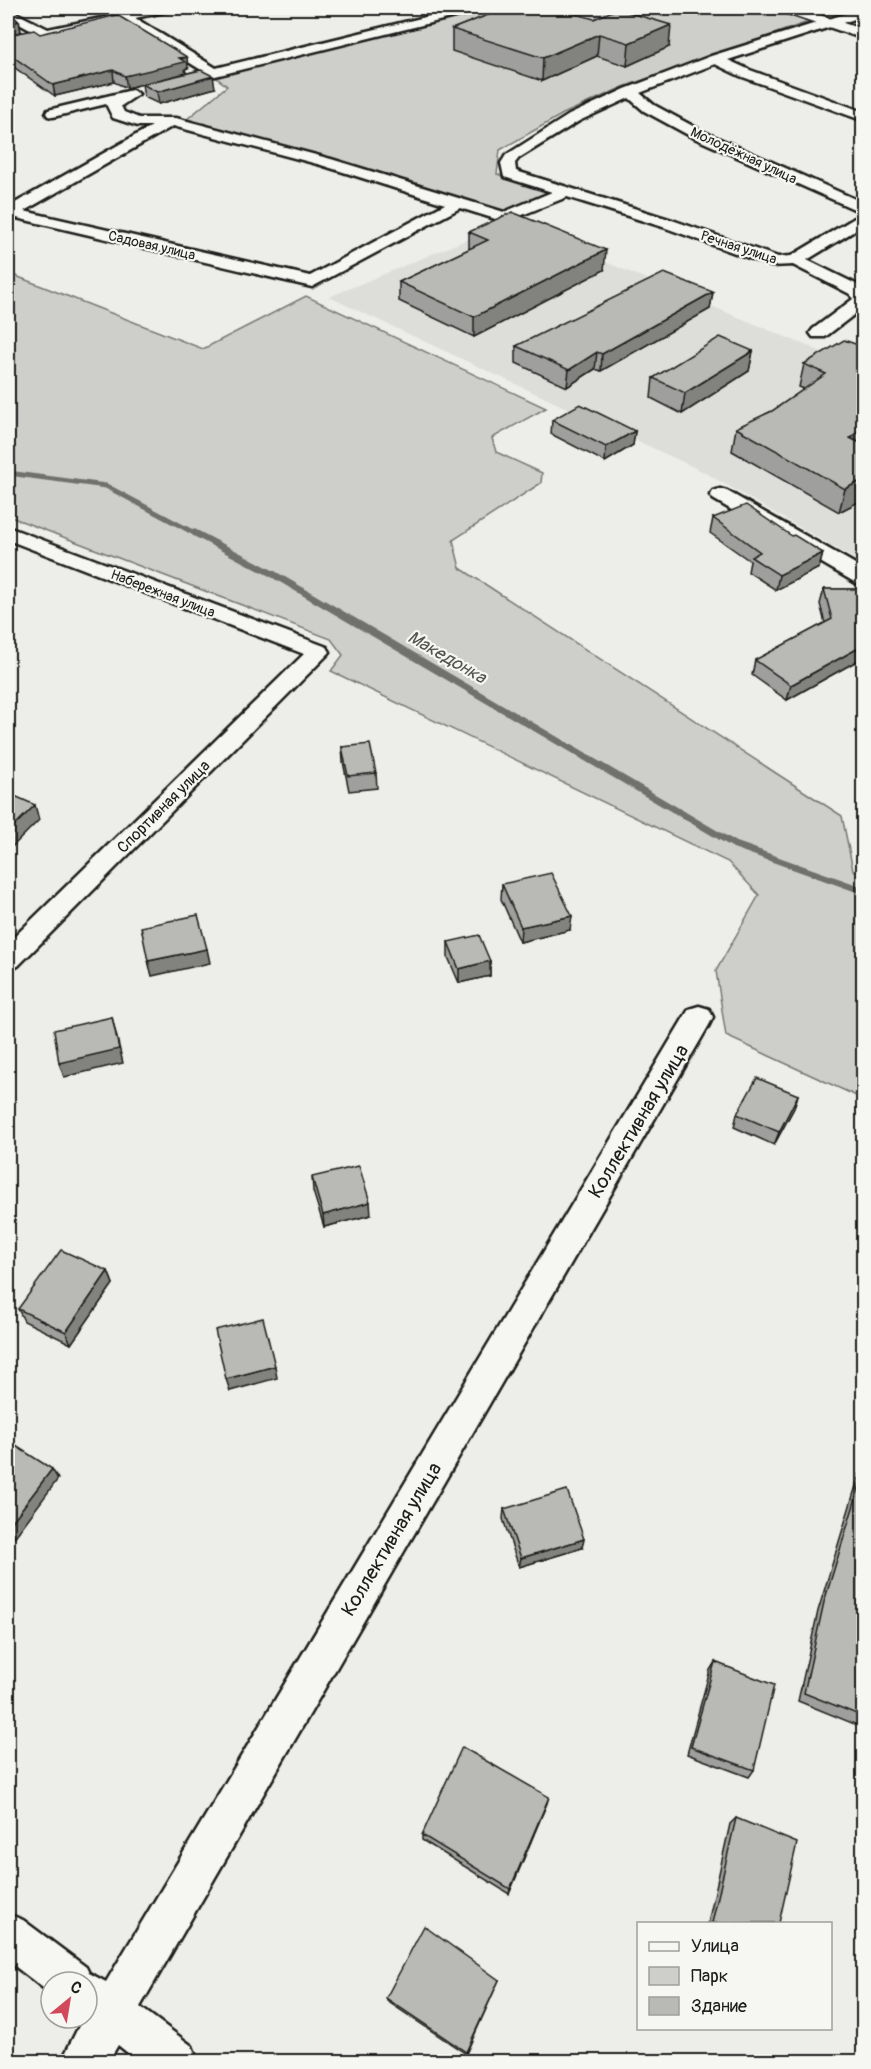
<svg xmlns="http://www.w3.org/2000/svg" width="871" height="2069" viewBox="0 0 871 2069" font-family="Pangolin,sans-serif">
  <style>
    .built { fill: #ddddda }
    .green { fill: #cececb; stroke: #757574; stroke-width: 1.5 }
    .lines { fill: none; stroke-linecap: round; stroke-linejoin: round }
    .stream-far1 { stroke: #6f6f6d; stroke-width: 5 }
    .stream { stroke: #6f6f6d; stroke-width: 7 }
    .minor-casing { stroke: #1c1c1c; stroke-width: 5 }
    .tertiary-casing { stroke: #1c1c1c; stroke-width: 5 }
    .minor { fill: #f6f6f2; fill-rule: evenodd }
    .tertiary { fill: #f6f6f2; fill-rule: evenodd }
    .wall { fill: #9f9f9d; stroke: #1c1c1c; stroke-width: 1.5 }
    .shaded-wall { fill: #82827f; stroke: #1c1c1c; stroke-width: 1.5 }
    .building { fill: #b9b9b6; stroke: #1c1c1c; stroke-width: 1.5 }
    .labels { text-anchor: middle; stroke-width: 4.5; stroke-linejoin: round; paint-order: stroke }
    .far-street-label { font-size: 14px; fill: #1c1c1c; stroke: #f6f6f2 }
    .street-label { font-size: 16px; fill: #1c1c1c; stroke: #f6f6f2 }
    .water-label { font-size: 18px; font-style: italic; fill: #535352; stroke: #f6f6f2 }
    .near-street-label { font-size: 20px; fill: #1c1c1c; stroke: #f6f6f2 }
  </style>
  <rect width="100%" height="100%" fill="#edede9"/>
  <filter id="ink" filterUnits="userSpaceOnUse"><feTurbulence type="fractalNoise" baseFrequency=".0167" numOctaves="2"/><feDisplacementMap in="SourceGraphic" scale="12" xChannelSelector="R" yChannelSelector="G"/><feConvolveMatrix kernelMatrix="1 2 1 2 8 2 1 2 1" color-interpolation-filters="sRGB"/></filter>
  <g filter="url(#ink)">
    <!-- built -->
    <path class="built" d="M509 222 863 369V564L704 472 329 297Z"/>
    <!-- green -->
    <g class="green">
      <path d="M486 8H768L808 22 623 87 563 114 500 150 497 174 551 193 504 212 370 171 186 120 227 86 214 76Z"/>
      <path d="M8 273 203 349 306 296 546 408 492 438 496 452 542 473 541 483 453 540 460 568 842 816 853 870 863 875V1099L726 1036 716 971 759 895 728 862 331 671 343 655 331 639 8 516Z"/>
    </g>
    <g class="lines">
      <!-- stream-far1 -->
      <path class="stream-far1" d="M8 473 106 486 198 535"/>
      <!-- stream -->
      <path class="stream" d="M195 533 273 574 735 845 864 891"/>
      <defs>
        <g id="minor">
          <path d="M149 8H171L169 11 135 18 216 68 462 8H481L479 11 171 87 166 86 164 83 166 80 203 71 122 21 8 45V37L34 32 8 18V9L48 29Z"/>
          <path d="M864 8V16L728 60 750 70 864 112V121L740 76 715 64 640 93 654 105 702 131 864 203V225L807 260 864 288V307L825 337H813L810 333 813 329 853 299 850 294 793 265 771 266 663 227 567 197 505 222 460 208 312 287 8 216V207L152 126H138L113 118 106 104 53 117 48 116 46 113 48 110 132 90 139 94 121 106 124 112 139 118H176L331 159 504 212 552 192 504 177 501 163 506 155 569 115 625 89 711 56ZM629 98 644 111 692 137 863 213 791 256 778 257 675 221 516 171 515 163 519 158 579 121ZM173 126 321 165 445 204 310 276 24 211Z"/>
          <path d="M720 489 727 491 864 569V584L856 583 713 499 710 495 713 491Z"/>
          <path d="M8 527 327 647 330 652 18 966 8 969V943L304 654 8 540Z"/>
          <path d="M699 1006 709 1009 713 1017 709 1025 140 2007 192 2046 198 2062H139L118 2045 108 2062H61L83 2018H87V1982H51V1994L8 1961V1914L23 1920 86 1967 89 1973 106 1982 689 1009Z"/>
        </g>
        <path id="tertiary" d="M779 8H799L864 30V39L781 11Z"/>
      </defs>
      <!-- minor casing -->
      <use href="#minor" class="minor-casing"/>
      <!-- tertiary casing -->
      <use href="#tertiary" class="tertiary-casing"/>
      <!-- minor -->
      <use href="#minor" class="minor"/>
      <!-- tertiary -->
      <use href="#tertiary" class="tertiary"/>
    </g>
    <!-- wall -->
    <g class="wall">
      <path d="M506 8 669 47 627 66 597 56 542 81 452 51V29Z"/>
      <path d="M8 14 19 21 21 32 40 34 188 68 185 69 186 73 215 88 159 104 144 97 142 84 127 88 114 82 55 96 8 63Z"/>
      <path d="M469 232 604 270 474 337 399 301V282L469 249Z"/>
      <path d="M713 292 710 309 601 371 595 369 567 387 516 363V346Z"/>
      <path d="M864 347V499L839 512 732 451 736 428 772 411 804 389 799 387 804 364Z"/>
      <path d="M753 351 749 371 682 414 651 398 653 378Z"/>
      <path d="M552 420 635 431 633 445 605 462 551 434Z"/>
      <path d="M713 518 792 536 823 553 819 568 776 590 748 572 750 561 710 533Z"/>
      <path d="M824 589H864V657L787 700 752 675 755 660 825 623 820 604Z"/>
      <path d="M342 747 376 773 377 788 349 791 343 762Z"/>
      <path d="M502 884 570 930 520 942 501 899Z"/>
      <path d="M448 942 490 961V976L459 983 448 957Z"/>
      <path d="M798 1095 794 1108 774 1145 734 1127 737 1114Z"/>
      <path d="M312 1177 371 1215 324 1227 313 1191Z"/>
      <path d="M108 1271 113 1284 71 1344 24 1321 18 1309Z"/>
      <path d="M864 1465V1728L798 1701 818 1611 861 1469Z"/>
      <path d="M504 1509 582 1548 519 1567 503 1519Z"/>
      <path d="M715 1662 754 1770 749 1777 687 1754 710 1670Z"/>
      <path d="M547 1803 509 1894 422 1840V1835Z"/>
      <path d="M736 1818 779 1923H708L730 1824Z"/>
      <path d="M499 1980 466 2054 387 2001 386 1998Z"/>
    </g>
    <!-- shaded-wall -->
    <g class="shaded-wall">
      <path d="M19 21 21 32 8 35V24Z"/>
      <path d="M671 25 669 47 627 66 629 43Z"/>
      <path d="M599 34 597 56 542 81 543 58Z"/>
      <path d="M187 57 188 68 185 69 186 73 127 88 125 76Z"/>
      <path d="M113 70 114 82 55 96 53 85Z"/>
      <path d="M213 76 215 88 159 104 157 92Z"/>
      <path d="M606 250 604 270 474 337V317Z"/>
      <path d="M713 292 710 309 601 371 602 354Z"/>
      <path d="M753 351 749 371 682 414 685 393Z"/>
      <path d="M597 352 595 369 567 387 569 370Z"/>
      <path d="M864 426V445L850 438Z"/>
      <path d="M635 431 633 445 605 462 606 447Z"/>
      <path d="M864 479V499L839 512 845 489Z"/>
      <path d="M823 553 819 568 776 590 779 575Z"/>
      <path d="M864 645V657L787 700 791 685Z"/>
      <path d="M35 805 39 820 8 851V832Z"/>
      <path d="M572 916 570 930 520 942 521 927Z"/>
      <path d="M207 949 210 963 152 976 148 961Z"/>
      <path d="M490 961V976L459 983V969Z"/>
      <path d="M112 1017 123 1063 64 1077 59 1063Z"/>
      <path d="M798 1095 794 1108 774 1145 779 1132Z"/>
      <path d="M370 1202 371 1215 324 1227 323 1215Z"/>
      <path d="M108 1271 113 1284 71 1344 66 1332Z"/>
      <path d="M275 1366 277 1378 230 1391 226 1379Z"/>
      <path d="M52 1469 58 1479 8 1546V1527Z"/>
      <path d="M584 1539 582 1548 519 1567 521 1558Z"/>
      <path d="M549 1797 547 1803 509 1894 510 1889Z"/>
    </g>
    <!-- building -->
    <g class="building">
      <path d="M506 8H555L594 19 617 9 671 25 629 43 599 34 543 58 452 29Z"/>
      <path d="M8 14 19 21 8 24Z"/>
      <path d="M117 15 187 57 179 58 185 62 125 76 113 70 53 85 8 53V35L34 30 40 34Z"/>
      <path d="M201 70 213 76 157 92 142 84Z"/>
      <path d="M512 212 606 250 474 317 399 282 488 240 469 232Z"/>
      <path d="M664 273 713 292 602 354 597 352 569 370 516 346Z"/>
      <path d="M720 337 753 351 685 393 653 378Z"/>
      <path d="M844 340 864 347V426L850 438 864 445V479L845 489 736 428 772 411 826 374 804 364Z"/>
      <path d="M580 404 635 431 606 447 552 420Z"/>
      <path d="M746 505 792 536 794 535 823 553 779 575 751 557 760 552 713 518Z"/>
      <path d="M824 589H864V645L791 685 755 660 832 619Z"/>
      <path d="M370 744 376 773 348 776 342 747Z"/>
      <path d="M8 793 35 805 8 832Z"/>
      <path d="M551 873 572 916 521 927 502 884Z"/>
      <path d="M198 915 207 949 148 961 141 927Z"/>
      <path d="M479 935 490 961 459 969 448 942Z"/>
      <path d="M112 1017 119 1049 59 1063 54 1030Z"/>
      <path d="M757 1078 798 1095 779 1132 737 1114Z"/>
      <path d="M359 1166 370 1202 323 1215 312 1177Z"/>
      <path d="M61 1250 108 1271 66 1332 18 1309Z"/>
      <path d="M263 1318 275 1366 226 1379 215 1330Z"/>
      <path d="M8 1441 52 1469 8 1527Z"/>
      <path d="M864 1472V1717L804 1693 824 1602Z"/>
      <path d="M567 1490 584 1539 521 1558 504 1509Z"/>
      <path d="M715 1662 774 1685 754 1770 691 1747Z"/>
      <path d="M462 1747 549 1797 510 1889 422 1835Z"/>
      <path d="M736 1818 797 1843 779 1923H712Z"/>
      <path d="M424 1926 499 1980 466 2052 386 1998Z"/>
    </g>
  </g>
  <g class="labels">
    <!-- far-street labels -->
    <g class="far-street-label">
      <text transform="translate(744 155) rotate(25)" y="5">Молодёжная улица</text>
      <text transform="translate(152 245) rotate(13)" y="5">Садовая улица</text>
      <text transform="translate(739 247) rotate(18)" y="5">Речная улица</text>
      <text transform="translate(163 593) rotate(21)" y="5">Набережная улица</text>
    </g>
    <!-- street labels -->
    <g class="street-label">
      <text transform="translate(163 806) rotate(-45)" y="6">Спортивная улица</text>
    </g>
    <!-- water labels -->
    <g class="water-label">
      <text transform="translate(447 657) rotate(30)" y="6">Македонка</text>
    </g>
    <!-- near-street labels -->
    <g class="near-street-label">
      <text transform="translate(638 1121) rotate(-59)" y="7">Коллективная улица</text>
      <text transform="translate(391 1539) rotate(-59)" y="7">Коллективная улица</text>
    </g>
  </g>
  <!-- margin -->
  <rect width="871" height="2069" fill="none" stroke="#f6f6f2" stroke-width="30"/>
  <rect x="15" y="15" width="841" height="2039" fill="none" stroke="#1c1c1c" stroke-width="2" filter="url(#ink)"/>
  <!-- legend -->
  <rect x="637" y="1922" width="195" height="108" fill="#f6f6f2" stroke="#9f9f9c" stroke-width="1.5"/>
  <rect x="649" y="1942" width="30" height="9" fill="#f6f6f2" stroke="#9f9f9c" stroke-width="1.5"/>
  <text x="691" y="1952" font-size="18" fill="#1c1c1c">Улица</text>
  <rect x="649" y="1967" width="30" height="18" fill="#cececb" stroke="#9f9f9c" stroke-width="1.5"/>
  <text x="691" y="1982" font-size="18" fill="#1c1c1c">Парк</text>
  <rect x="649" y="1997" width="30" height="18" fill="#b9b9b6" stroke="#9f9f9c" stroke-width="1.5"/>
  <text x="691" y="2012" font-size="18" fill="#1c1c1c">Здание</text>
  <!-- north arrow -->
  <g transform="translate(69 2000) rotate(30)"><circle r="28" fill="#f6f6f2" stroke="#9f9f9c" stroke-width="1.5"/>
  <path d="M0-4.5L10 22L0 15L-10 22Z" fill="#d1495b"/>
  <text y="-9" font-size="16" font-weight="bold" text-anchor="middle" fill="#1c1c1c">С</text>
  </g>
</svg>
